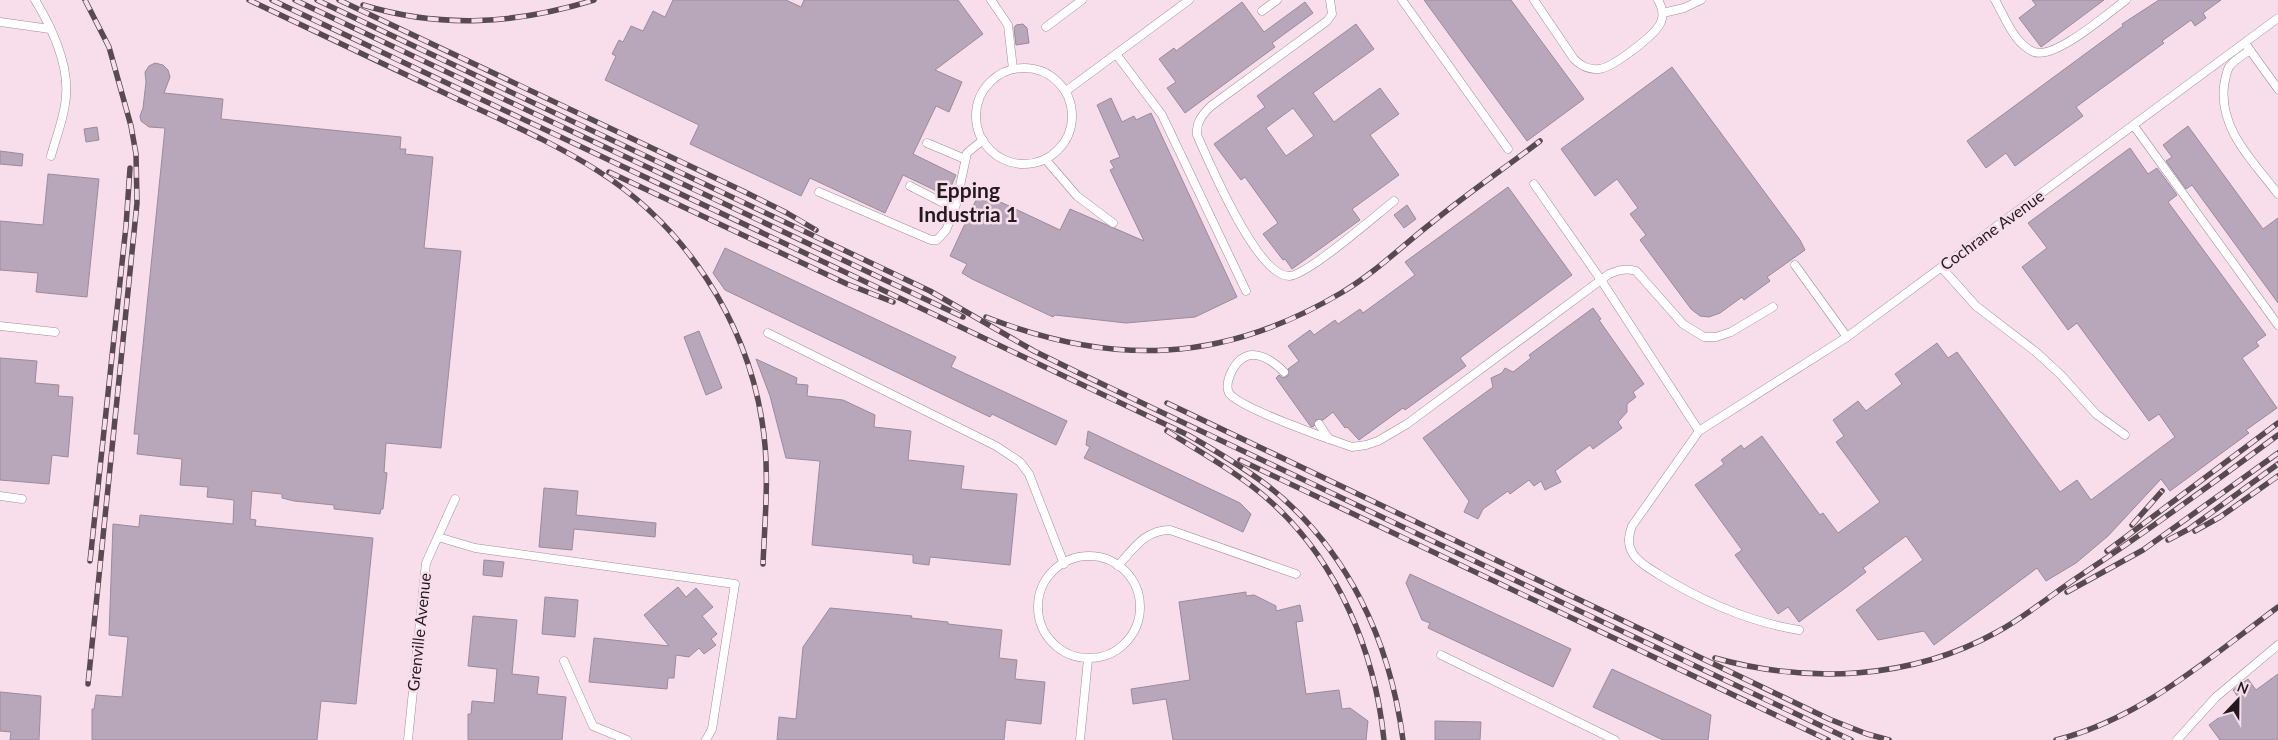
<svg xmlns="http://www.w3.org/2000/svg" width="2278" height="740" viewBox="0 0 2278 740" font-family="Lato,sans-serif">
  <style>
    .building { fill: #b8a7ba; stroke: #9b8a9d; fill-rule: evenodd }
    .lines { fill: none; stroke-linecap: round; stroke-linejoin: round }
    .lane-casing { stroke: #a38c98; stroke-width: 9 }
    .lane { stroke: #fff; stroke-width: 8 }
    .rail-casing { stroke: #574a50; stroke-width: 5.5 }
    .rail { stroke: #f7deea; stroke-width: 4; stroke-dasharray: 11; stroke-linecap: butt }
    .labels { text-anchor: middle; stroke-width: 5; stroke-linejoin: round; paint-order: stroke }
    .street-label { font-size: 16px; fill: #231a1f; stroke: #f7deea }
    .district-label { font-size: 21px; font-weight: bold; fill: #231a1f; stroke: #f7deea }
  </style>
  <rect width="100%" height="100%" fill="#f7deea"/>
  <!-- building -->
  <g class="building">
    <path d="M673 0H786L801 7 804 0H958L983 34 935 70 962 82 949 112 936 106 913 154 956 175 947 196 903 175 885 213 810 178 801 196 690 144 699 125 605 80 616 56 612 54 619 40 623 42 631 26 643 31 653 11 665 17Z"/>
    <path d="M1424 0H1511L1584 99 1527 141Z"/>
    <path d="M2032 0H2104L2041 47 2019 18 2036 5Z"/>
    <path d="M2159 0H2221L2203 13 2206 18 2195 26 2191 20 2162 41 2164 43 2076 107 2083 116 2015 166 2006 153 1986 168 1967 141 2123 26 2122 24Z"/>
    <path d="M1242 2 1264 32 1305 2 1313 13 1272 43 1275 47 1185 113 1167 88 1176 82 1159 59 1174 48 1176 51Z"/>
    <path d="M1023 24 1027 28 1029 43 1016 45 1014 28 1016 25Z"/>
    <path d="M1356 24 1374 49 1313 93 1334 122 1380 88 1399 114 1370 135 1399 175 1352 209 1360 220 1292 269 1285 259 1283 260 1263 234 1278 223 1245 177 1241 180 1214 144 1265 107 1257 96ZM1293 108 1314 136 1286 156 1266 128Z"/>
    <path d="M155 63 163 65 168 70 170 77 164 93 223 99 221 119 401 137 400 149H406L405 154 433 157 424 248 461 251 441 448 386 443 384 472 387 473 383 509H381L380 514 334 509V505L294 501 282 498V494L252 491 250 519 256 520 255 526 373 538 356 704 321 701 317 740H92V709H94L96 695 122 697 128 637 109 635 113 524 139 527 140 515 233 524 234 500 207 497 208 487 180 485 182 459 137 454 139 434H134L165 128 149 127 141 121 140 116 143 108 146 82 145 72 149 66Z"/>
    <path d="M1672 67 1800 240 1805 250 1767 277 1770 281 1744 300 1742 297 1720 313 1709 317 1700 316 1691 309 1640 240 1646 235 1630 214 1638 208 1617 179 1595 196 1561 149Z"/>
    <path d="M1111 98 1122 122 1134 116 1136 120 1151 113 1237 297 1195 317 1126 323 1055 315 1053 317 972 279 962 273 967 264 950 256 983 185 995 191 992 198 1060 230 1070 209 1144 241 1110 170 1114 168 1110 161 1120 157 1097 105Z"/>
    <path d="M2188 126 2263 229 2278 218V303L2192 185 2186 189 2166 161 2172 157 2163 145Z"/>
    <path d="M97 127 99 140 86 142 84 129Z"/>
    <path d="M2130 148 2148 174 2157 168 2177 195 2168 202 2266 335 2256 342 2259 346 2242 358 2277 408 2246 430 2249 433 2170 491 2161 479 2108 536 2076 563 2046 581 2037 568 1934 645 1924 631 1878 640 1856 610 1923 560 1906 536 1863 568 1866 572 1848 586 1799 622 1788 607 1778 614 1735 555 1742 550 1695 485 1724 464 1721 460 1741 445 1744 449 1762 436 1820 515 1823 513 1838 533 1880 502 1836 442 1844 436 1833 420 1858 401 1866 411 1902 384 1895 374 1937 343 1948 358 1957 352 2060 492 2077 480 2091 500 2175 437 2159 414 2149 421 2077 323 2068 330 2022 267 2047 248 2028 223Z"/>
    <path d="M0 151 23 154 22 166 0 164Z"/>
    <path d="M48 174 99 179 87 297 36 292 38 273 0 270V221L43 225Z"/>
    <path d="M1508 187 1572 275 1460 358 1466 366 1405 410 1403 408 1359 440 1347 427 1345 428 1333 412 1323 420H1316L1314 426 1311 427 1276 378 1279 375 1283 378 1288 376V369L1299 361 1288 346 1310 330 1314 335 1335 320 1338 324 1360 309 1363 313 1415 275 1405 262Z"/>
    <path d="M1407 205 1416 219 1404 228 1394 215Z"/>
    <path d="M725 248 956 357 951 367 1067 421 1056 445 992 414 990 417 725 290 713 273Z"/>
    <path d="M1593 308 1601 319 1599 320 1601 323 1644 384 1633 392 1636 397 1627 404V412L1618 422 1622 428 1593 449 1590 445 1555 471 1561 482 1545 490 1541 481 1534 486 1529 480 1510 494 1508 491 1483 509 1478 519 1464 512 1469 501 1423 438 1493 387 1491 378 1502 373 1505 368 1513 372 1531 358 1529 355Z"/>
    <path d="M699 331 722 388 706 395 684 337Z"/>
    <path d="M0 358 37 361 35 383 59 385 58 396 73 397 68 457 52 455 49 484 0 480Z"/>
    <path d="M756 359 797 378 796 384 808 385 807 396 843 400 875 415 874 427 911 431 908 460 964 466 961 489 1017 494 1010 565 930 557 929 565 913 563V555L812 545 820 461 786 458 770 396Z"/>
    <path d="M1088 431 1240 503 1251 514 1243 532 1084 458 1090 447 1086 445Z"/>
    <path d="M544 488 578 491 576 515 656 523 655 537 574 529 572 550 539 547Z"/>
    <path d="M484 560 504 562 502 577 483 575Z"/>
    <path d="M1410 574 1571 649 1553 687 1428 628 1430 623 1422 620 1406 583Z"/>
    <path d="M678 587 686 597 696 588 713 607 702 616 717 634 711 639 716 645 704 654 699 648 689 657 676 655 674 678H668L667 689 589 682 594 638 669 646 644 615Z"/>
    <path d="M1246 592V596L1254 595 1276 606V611L1300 605 1303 621 1296 622 1306 694 1339 690 1342 709 1350 708 1368 721 1366 740H1173L1166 699 1133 704 1131 689 1190 680 1179 602Z"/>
    <path d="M545 597 578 600 575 637 542 634Z"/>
    <path d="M830 608 912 616 911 618 948 622V624L1002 630 999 658 1017 660 1015 679 1045 682 1041 724 1006 720 1004 740H777L779 717 796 719 803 647Z"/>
    <path d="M473 616 517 620 512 674 539 677 537 694 566 697 562 740H468V714H471L472 701 494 703 497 669 468 666Z"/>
    <path d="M1612 669 1711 715 1708 740H1663L1593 707Z"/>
    <path d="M2278 674V740H2220L2209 725 2241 701 2233 690 2248 679 2256 690Z"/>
    <path d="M0 692 41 696 39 740H10L11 732 0 731Z"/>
    <path d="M1435 721 1481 722 1480 740H1435Z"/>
  </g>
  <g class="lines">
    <defs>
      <g id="lane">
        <path d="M35 0C51 26 69 64 66 96 65 116 56 137 51 156"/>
        <path d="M991 0 1008 25 1013 69"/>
        <path d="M1330 0 1332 14 1327 21 1211 106C1202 115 1196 122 1197 135 1209 162 1257 276 1289 276 1307 276 1376 215 1394 201"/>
        <path d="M1402 0 1508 149"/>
        <path d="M1534 0 1574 59C1581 66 1588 70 1599 69 1612 68 1656 35 1661 22 1664 15 1662 7 1658 0"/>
        <path d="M1995 0C2005 17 2014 44 2034 52 2055 60 2108 13 2126 0"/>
        <path d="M1262 11 1277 0"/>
        <path d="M1663 13 1684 8 1701 0"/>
        <path d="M0 22 50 29"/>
        <path d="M1046 27 1082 0"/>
        <path d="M2247 46 2278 89"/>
        <path d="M2250 50C2243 55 2234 60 2229 67 2226 73 2225 80 2224 86 2219 130 2254 162 2278 194"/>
        <path d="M1116 54 1162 115 1246 291"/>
        <circle cx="1024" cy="116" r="48"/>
        <path d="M1066 91 1189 0"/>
        <path d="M2134 126 2278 325"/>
        <path d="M927 143 965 159"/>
        <path d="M1046 160 1077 196 1113 223"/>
        <path d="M1534 184 1601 280 1699 431"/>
        <path d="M910 186 955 209"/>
        <path d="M819 192 931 240H937L946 230 955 209 967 153 983 140"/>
        <path d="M1795 265 1847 337"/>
        <path d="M1942 268 1976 306 2036 352 2061 375 2096 414 2125 435"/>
        <path d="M0 326 55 332"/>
        <path d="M768 333 996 446 1020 462 1029 474 1064 564"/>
        <path d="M1284 372C1265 353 1243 345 1230 375 1228 380 1226 387 1229 393 1239 408 1331 440 1352 447L1366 445 1378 441 1407 424 1609 274C1619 270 1626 268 1636 271L1683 324 1704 337H1716L1731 332 1773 307"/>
        <path d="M1319 424 1329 439"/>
        <path d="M0 496 22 499"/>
        <path d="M438 537 475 548 735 584 712 729 706 740"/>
        <circle cx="1089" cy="607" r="51"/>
        <path d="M1118 566C1134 548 1145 530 1170 530L1296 574"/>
        <path d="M1799 630C1749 622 1700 600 1658 574 1649 568 1637 562 1632 552 1627 543 1629 535 1632 526L1699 431 1847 337 2278 18"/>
        <path d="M1441 655 1615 740"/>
        <path d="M564 661 593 726 627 740"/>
        <path d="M408 740 426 563 455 499"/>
        <path d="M1080 740 1088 659"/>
        <path d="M2177 740 2216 697 2278 645"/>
      </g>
    </defs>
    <!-- lane casing -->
    <use href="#lane" class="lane-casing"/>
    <!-- lane -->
    <use href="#lane" class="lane"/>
    <defs>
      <g id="rail">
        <path d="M85 0 109 47 131 126 136 154 137 203 88 684"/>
        <path d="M249 0C318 33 387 65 455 98 503 121 553 142 598 171 685 226 746 320 762 421 770 469 765 516 763 564"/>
        <path d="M272 0 1188 435C1216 451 1243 467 1268 486 1348 549 1390 641 1403 740"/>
        <path d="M295 0 963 317"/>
        <path d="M317 0 930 291 1034 351 1079 373 1851 740"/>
        <path d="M339 0 745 192 787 213 816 230"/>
        <path d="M363 5C442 29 516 24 594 0"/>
        <path d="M609 172 847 284 893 302"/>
        <path d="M986 317C1113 367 1223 363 1341 293 1375 273 1403 245 1434 221 1468 193 1505 168 1540 141"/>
        <path d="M1167 403 1829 719 1867 734 1889 740"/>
        <path d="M1167 431C1203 454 1240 474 1271 502 1338 562 1375 652 1384 740"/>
        <path d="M1240 460 1828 740"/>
        <path d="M2132 525 2162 491"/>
        <path d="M2195 531 2220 517 2278 476"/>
        <path d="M2168 540 2189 529 2278 464"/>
        <path d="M2107 551 2278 423"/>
        <path d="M90 561 126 226 130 168"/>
        <path d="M2067 592 2143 550 2278 453"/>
        <path d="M1715 658C1808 684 1911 680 1997 632 2025 617 2051 595 2078 577 2146 532 2212 484 2278 435"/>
        <path d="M2056 740C2141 719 2209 658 2278 607"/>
      </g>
    </defs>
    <!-- rail casing -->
    <use href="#rail" class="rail-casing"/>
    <!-- rail -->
    <use href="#rail" class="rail"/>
  </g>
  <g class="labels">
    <!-- street labels -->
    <g class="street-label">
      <text transform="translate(1992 230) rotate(-36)" y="6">Cochrane Avenue</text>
      <text transform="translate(419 632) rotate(-84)" y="6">Grenville Avenue</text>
    </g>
    <!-- district labels -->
    <g class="district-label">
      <text x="968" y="198">Epping<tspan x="968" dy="24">Industria 1</tspan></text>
    </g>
  </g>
  <!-- north arrow -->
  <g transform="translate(2238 700) rotate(22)" stroke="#f7deea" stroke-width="4" paint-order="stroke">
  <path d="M0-4L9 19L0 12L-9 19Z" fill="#231a1f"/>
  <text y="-8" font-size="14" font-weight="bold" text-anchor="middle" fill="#231a1f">N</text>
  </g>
</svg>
